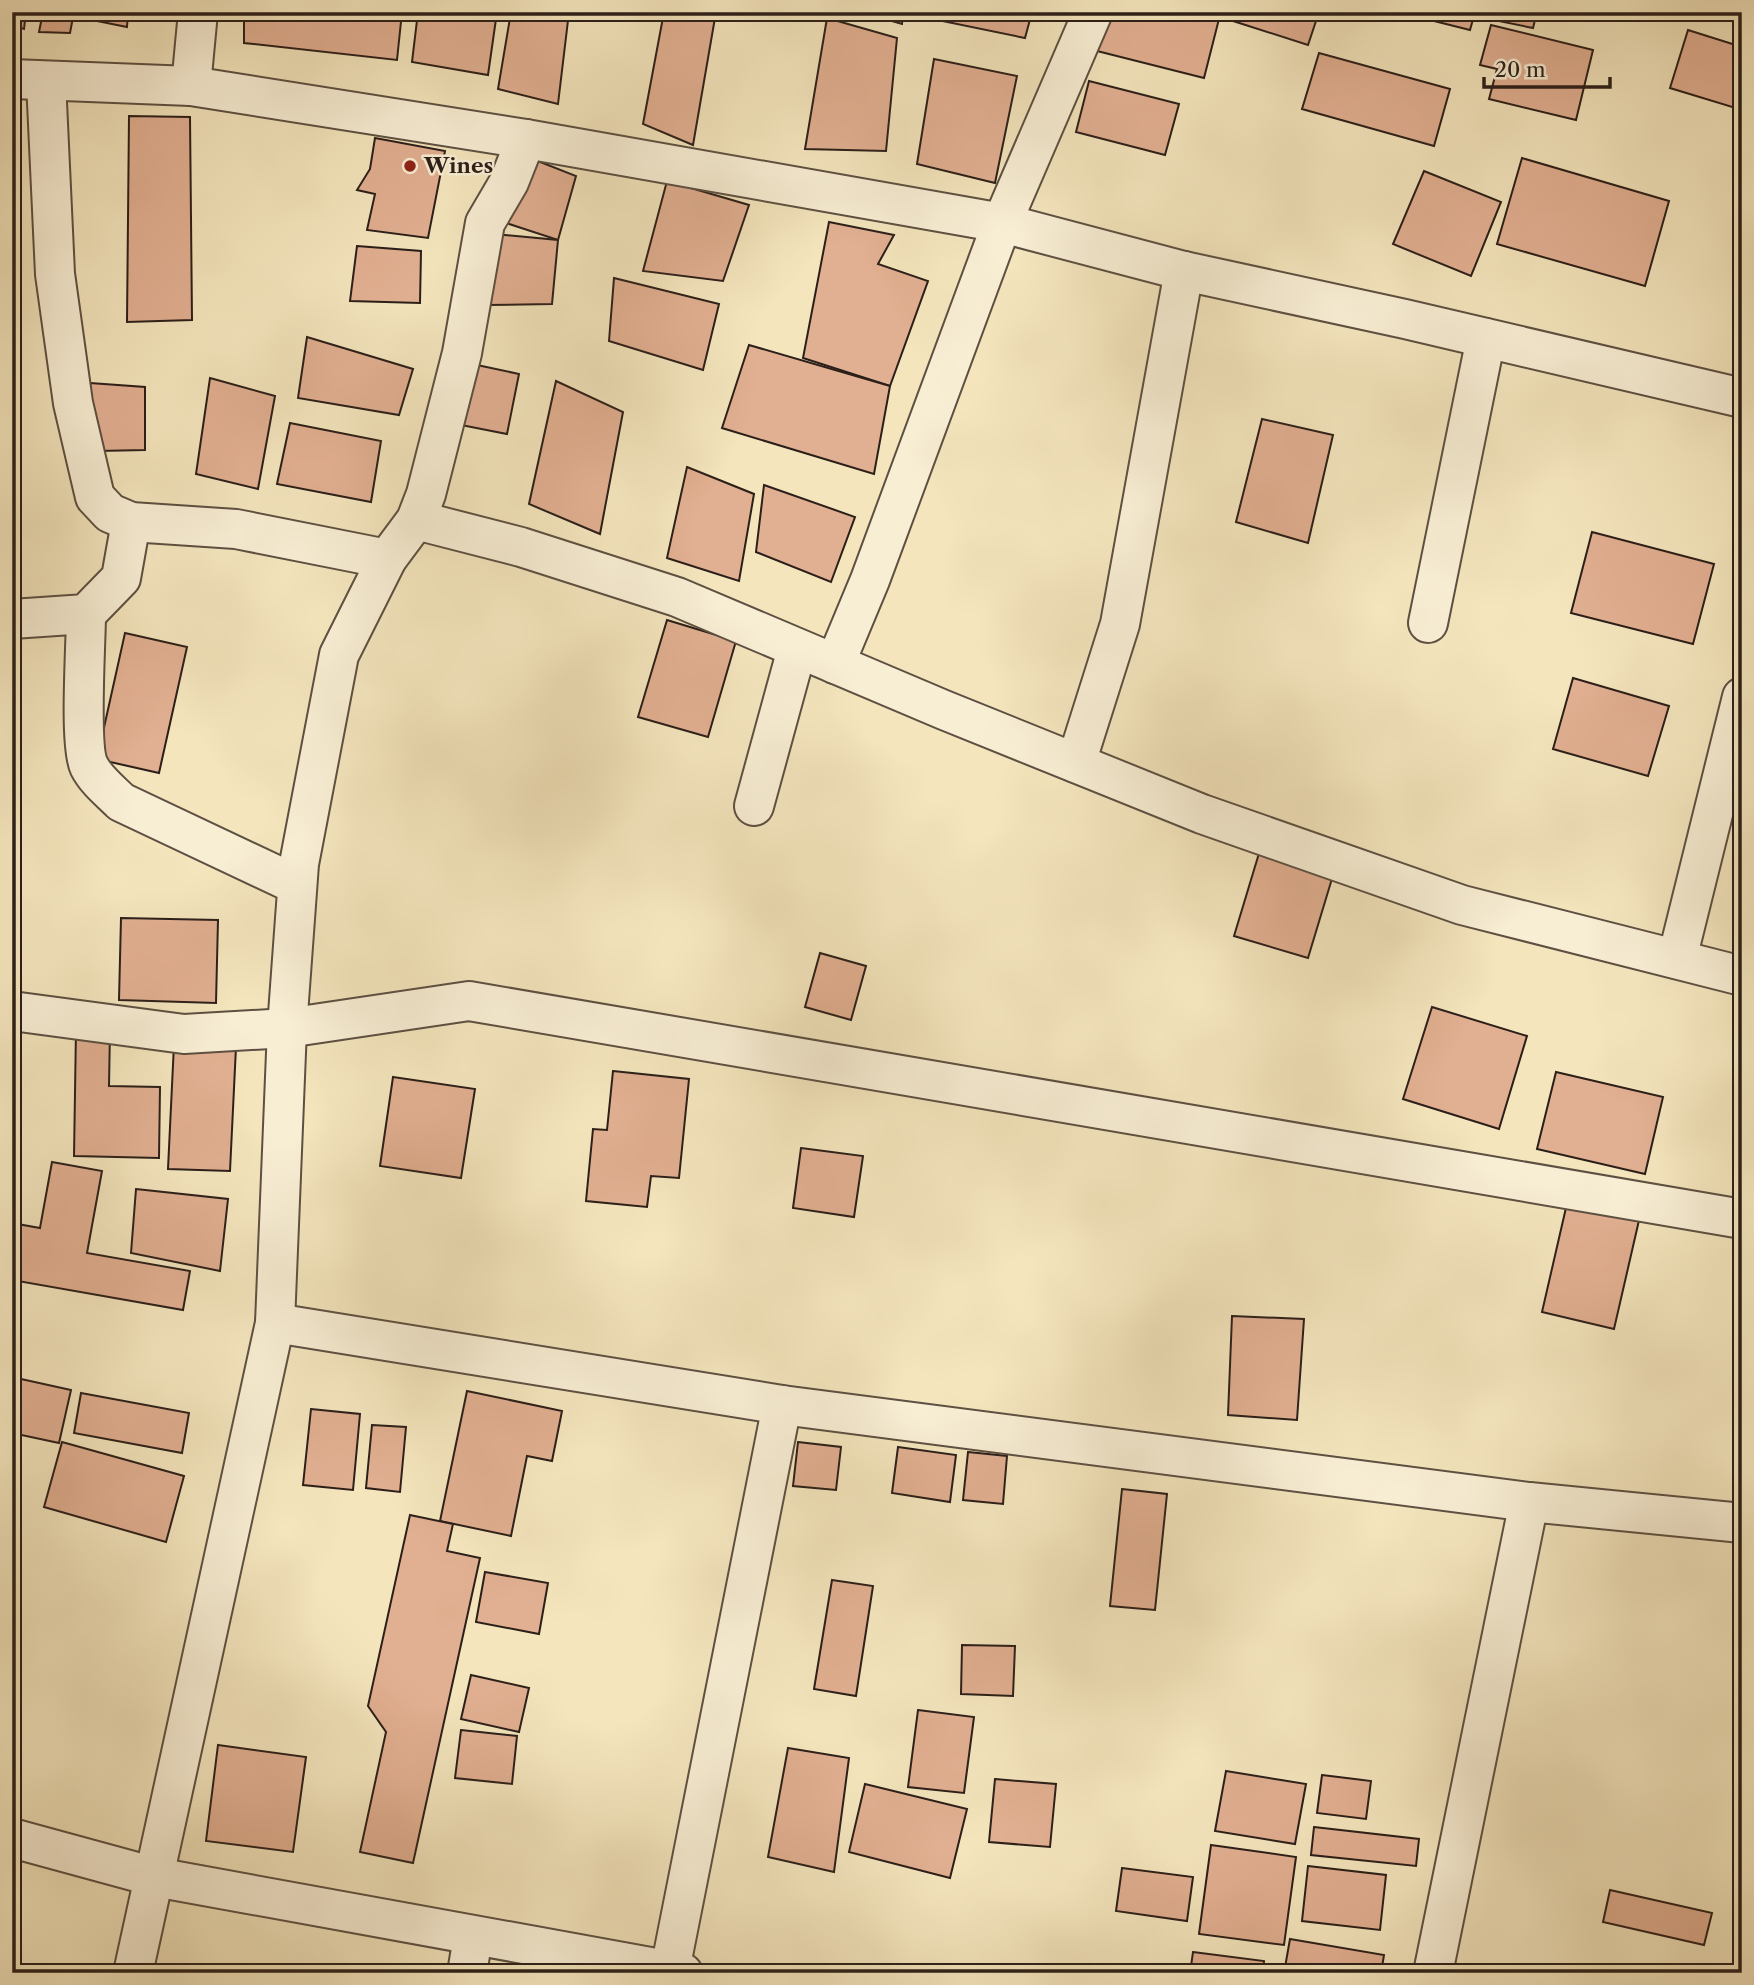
<svg xmlns="http://www.w3.org/2000/svg" width="1754" height="1985" viewBox="0 0 1754 1985" font-family="'Libre Caslon Text',serif">
  <style>
    .building { fill: #e1af91; stroke: #2b1f19; stroke-width: 2 }
    .lines { fill: none; stroke-linecap: round; stroke-linejoin: round }
    .minor-casing { stroke: #5d5042; stroke-width: 42 }
    .minor { stroke: #f8eed4; stroke-width: 38 }
    .poi-dot { fill: #8f2418; stroke: #f8eed4; stroke-width: 2.5 }
    .labels { text-anchor: middle; stroke-width: 5; stroke-linejoin: round; paint-order: stroke }
    .poi-label { font-size: 21px; font-weight: bold; fill: #2b1f19; stroke: #f8eed4; text-anchor: start }
  </style>
  <rect width="100%" height="100%" fill="#f4e5bd"/>
  <filter id="stains"><feTurbulence type="fractalNoise" baseFrequency=".00286" numOctaves="4"/><feColorMatrix values="0 0 0 0 .2 0 0 0 0 .09 0 0 0 0 .02 0 0 0 .5 -.17"/></filter>
  <radialGradient id="worn" r=".72"><stop offset=".6" stop-color="#630" stop-opacity="0"/><stop offset="1" stop-color="#630" stop-opacity=".3"/></radialGradient>
  <!-- building -->
  <g class="building">
    <path d="M12 12H26L24 29 12 25Z"/>
    <path d="M43 12H74L70 33 39 32Z"/>
    <path d="M83 12H128L127 27 82 18Z"/>
    <path d="M244 12H402L397 60 244 43Z"/>
    <path d="M418 12H497L488 75 412 62Z"/>
    <path d="M511 12H569L558 104 498 89Z"/>
    <path d="M664 12H716L693 145 643 124Z"/>
    <path d="M861 12H903L902 24Z"/>
    <path d="M919 12H1032L1025 38 918 16Z"/>
    <path d="M1107 12 1220 15 1204 78 1097 51Z"/>
    <path d="M1232 12H1319L1308 45 1230 20Z"/>
    <path d="M1398 12H1475L1470 30Z"/>
    <path d="M1496 12H1537L1533 28 1494 20Z"/>
    <path d="M827 18 897 38 886 151 805 149Z"/>
    <path d="M1491 25 1593 50 1576 120 1489 99 1497 69 1480 65Z"/>
    <path d="M1688 30 1742 47V110L1670 88Z"/>
    <path d="M1319 53 1450 89 1434 146 1302 109Z"/>
    <path d="M934 59 1017 76 995 183 917 164Z"/>
    <path d="M1089 81 1179 104 1165 155 1076 132Z"/>
    <path d="M129 116 190 117 192 320 127 322Z"/>
    <path d="M375 138 445 151 428 238 367 230 375 194 357 190 370 169Z"/>
    <path d="M520 154 576 176 558 240 506 223Z"/>
    <path d="M1522 158 1669 201 1645 286 1497 244Z"/>
    <path d="M1424 171 1501 202 1471 276 1393 244Z"/>
    <path d="M667 181 749 205 723 281 643 271Z"/>
    <path d="M829 222 894 235 878 264 928 281 890 386 803 358Z"/>
    <path d="M483 233 558 240 552 304 485 305Z"/>
    <path d="M357 246 421 251 420 303 350 301Z"/>
    <path d="M614 278 719 304 703 370 609 341Z"/>
    <path d="M307 337 413 369 399 415 298 398Z"/>
    <path d="M749 345 890 386 874 474 722 428Z"/>
    <path d="M477 365 519 374 507 434 461 425Z"/>
    <path d="M210 378 275 396 258 489 196 474Z"/>
    <path d="M556 381 623 412 600 534 529 504Z"/>
    <path d="M90 383 145 387V450L98 451Z"/>
    <path d="M1262 419 1333 435 1308 543 1236 522Z"/>
    <path d="M290 423 381 441 371 502 277 484Z"/>
    <path d="M687 467 754 494 739 581 667 558Z"/>
    <path d="M764 485 855 517 831 582 756 552Z"/>
    <path d="M1592 532 1714 564 1693 644 1571 613Z"/>
    <path d="M667 620 736 641 708 737 638 717Z"/>
    <path d="M125 633 187 647 159 773 97 759Z"/>
    <path d="M1573 678 1669 706 1648 776 1553 749Z"/>
    <path d="M1260 850 1334 872 1308 958 1234 936Z"/>
    <path d="M121 918 218 920 216 1003 119 1000Z"/>
    <path d="M820 953 866 966 851 1020 805 1007Z"/>
    <path d="M1432 1007 1527 1036 1499 1129 1403 1099Z"/>
    <path d="M76 1029 110 1031 109 1086 160 1087 159 1158 74 1156Z"/>
    <path d="M174 1044 236 1047 230 1171 168 1169Z"/>
    <path d="M613 1071 689 1079 679 1178 651 1176 647 1207 586 1201 593 1129 607 1130Z"/>
    <path d="M1556 1072 1663 1097 1645 1174 1537 1149Z"/>
    <path d="M393 1077 475 1089 461 1178 380 1166Z"/>
    <path d="M801 1148 863 1156 854 1217 793 1208Z"/>
    <path d="M52 1162 102 1171 87 1253 190 1271 183 1310 12 1280V1223L40 1228Z"/>
    <path d="M136 1189 228 1199 220 1271 131 1253Z"/>
    <path d="M1568 1199 1640 1216 1614 1329 1542 1312Z"/>
    <path d="M1232 1316 1304 1319 1297 1420 1228 1415Z"/>
    <path d="M12 1377 71 1390 59 1443 12 1433Z"/>
    <path d="M467 1391 562 1411 552 1461 527 1456 511 1536 440 1521Z"/>
    <path d="M81 1393 189 1413 182 1453 74 1433Z"/>
    <path d="M311 1409 360 1414 353 1490 303 1485Z"/>
    <path d="M372 1425 406 1427 400 1492 366 1488Z"/>
    <path d="M62 1442 184 1476 166 1542 44 1507Z"/>
    <path d="M798 1442 841 1447 836 1490 793 1486Z"/>
    <path d="M898 1447 956 1455 950 1502 892 1493Z"/>
    <path d="M968 1452 1007 1456 1003 1504 963 1500Z"/>
    <path d="M1122 1489 1167 1494 1155 1610 1110 1606Z"/>
    <path d="M410 1515 453 1524 447 1551 480 1558 413 1863 360 1852 386 1732 368 1706Z"/>
    <path d="M485 1572 548 1583 539 1634 476 1622Z"/>
    <path d="M832 1580 873 1586 856 1696 814 1689Z"/>
    <path d="M962 1645 1015 1646 1013 1696 961 1694Z"/>
    <path d="M471 1675 529 1688 519 1732 461 1719Z"/>
    <path d="M918 1710 974 1717 964 1793 908 1787Z"/>
    <path d="M461 1730 517 1736 512 1784 455 1778Z"/>
    <path d="M218 1745 306 1757 293 1852 206 1841Z"/>
    <path d="M788 1748 849 1758 834 1872 768 1857Z"/>
    <path d="M1226 1771 1306 1784 1295 1844 1215 1831Z"/>
    <path d="M1322 1775 1371 1781 1366 1819 1317 1813Z"/>
    <path d="M995 1779 1056 1784 1050 1847 989 1842Z"/>
    <path d="M865 1784 967 1809 950 1878 849 1852Z"/>
    <path d="M1314 1827 1419 1839 1416 1866 1311 1855Z"/>
    <path d="M1211 1845 1296 1857 1284 1945 1199 1934Z"/>
    <path d="M1308 1866 1386 1875 1380 1930 1302 1921Z"/>
    <path d="M1122 1868 1193 1877 1187 1921 1116 1911Z"/>
    <path d="M1610 1890 1712 1913 1704 1945 1603 1922Z"/>
    <path d="M1290 1939 1384 1955 1381 1973H1284Z"/>
    <path d="M1193 1952 1264 1961 1263 1973H1190Z"/>
  </g>
  <g class="lines">
    <defs>
      <g id="minor">
        <path d="M12 79 191 86 526 139 1002 223 1184 271 1405 319 1742 398"/>
        <path d="M46 81 55 274 73 403 95 497 110 513 131 522 236 529 387 559"/>
        <path d="M191 86 198 12"/>
        <path d="M416 520 521 547 677 597 944 710 1202 814 1462 905 1742 976"/>
        <path d="M86 614C86 643 79 745 89 766 96 780 110 791 121 802L297 885"/>
        <path d="M12 619 86 614 121 578 131 522"/>
        <path d="M1428 623 1486 338"/>
        <path d="M835 664 870 580 1002 223 1093 12"/>
        <path d="M1076 763 1120 624 1184 271"/>
        <path d="M754 806 797 649"/>
        <path d="M1677 959 1742 697"/>
        <path d="M12 1011 184 1034 287 1028 469 1001 1742 1219"/>
        <path d="M275 1323 782 1405 1529 1502 1742 1523"/>
        <path d="M12 1838 155 1877 683 1973"/>
        <path d="M670 1970 782 1405"/>
        <path d="M133 1973 275 1323 287 1028 299 864 339 655 387 559 416 520 426 494 462 353 485 223 509 182 526 139"/>
        <path d="M467 1973 473 1937"/>
        <path d="M1433 1973 1529 1502"/>
      </g>
    </defs>
    <!-- minor casing -->
    <use href="#minor" class="minor-casing"/>
    <!-- minor -->
    <use href="#minor" class="minor"/>
  </g>
  <!-- markers -->
  <circle class="poi-dot" cx="410" cy="166" r="7"/>
  <g class="labels">
    <!-- poi labels -->
    <g class="poi-label">
      <text x="424" y="173">Wines</text>
    </g>
  </g>
  <!-- margin -->
  <rect width="1754" height="1985" fill="none" stroke="#f4e5bd" stroke-width="42"/>
  <rect x="14" y="14" width="1726" height="1957" fill="none" stroke="#2b1f19" stroke-width="3.5"/>
  <rect x="21" y="21" width="1712" height="1943" fill="none" stroke="#2b1f19" stroke-width="2"/>
  <!-- scale -->
  <path d="M1484 77v10h126v-10" fill="none" stroke="#2b1f19" stroke-width="3.5"/>
  <text x="1495" y="77" font-size="21" fill="#2b1f19" stroke="#f8eed4" stroke-width="5" paint-order="stroke">20 m</text>
  <rect width="100%" height="100%" filter="url(#stains)"/>
  <rect width="100%" height="100%" fill="url(#worn)"/>
</svg>
